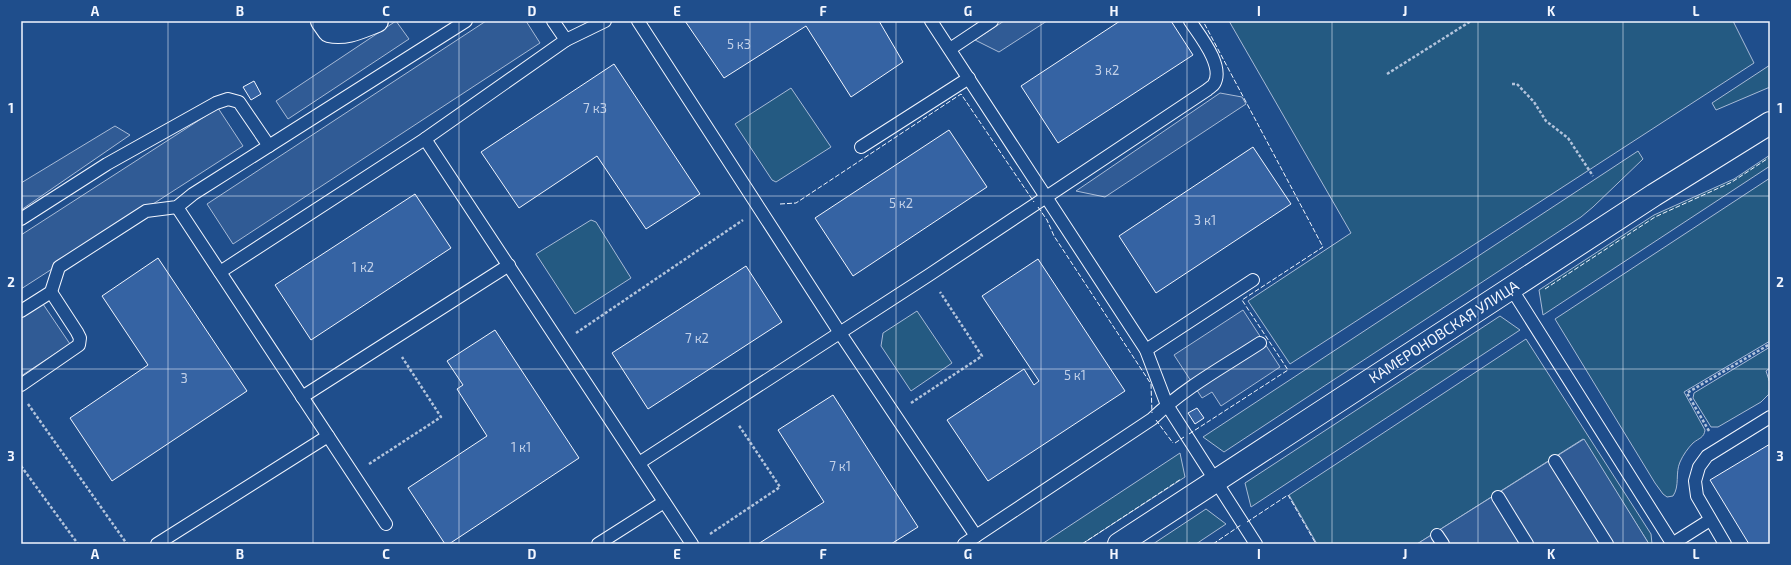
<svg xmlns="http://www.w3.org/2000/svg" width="1791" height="565" viewBox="0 0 1791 565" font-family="'Exo 2',sans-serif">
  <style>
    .green { fill: #245a82; stroke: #a8bbd7 }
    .parking { fill: #305b95; stroke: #a8bbd7 }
    .building { fill: #3563a3; stroke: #f2f6ff }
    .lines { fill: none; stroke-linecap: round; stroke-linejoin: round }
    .service-casing { stroke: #f2f6ff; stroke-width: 14 }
    .minor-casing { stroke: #f2f6ff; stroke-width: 24 }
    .path { stroke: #b3c4dc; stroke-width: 2.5; stroke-dasharray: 3 2; stroke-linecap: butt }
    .service { stroke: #1f4e8c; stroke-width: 12 }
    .minor { stroke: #1f4e8c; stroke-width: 22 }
    .fence { stroke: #f2f6ff; stroke-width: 1; stroke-dasharray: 5 2; stroke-linecap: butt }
    .grid { fill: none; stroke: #f2f6ff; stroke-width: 1; stroke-opacity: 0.55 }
    .labels { text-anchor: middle; stroke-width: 3; stroke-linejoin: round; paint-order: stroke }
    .number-label { font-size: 13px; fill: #c3d1e8 }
    .street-label { font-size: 15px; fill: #f2f6ff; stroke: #1f4e8c }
    .neatline { fill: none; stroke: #f2f6ff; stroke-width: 1.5 }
    .grid-label { font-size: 13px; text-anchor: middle; font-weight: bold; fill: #f2f6ff }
  </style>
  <rect width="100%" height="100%" fill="#1f4e8c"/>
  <!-- green -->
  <g class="green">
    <path d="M1229 21H1733L1754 63 1290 364 1248 301 1351 233Z"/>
    <path d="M1770 65V87L1716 110 1712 103Z"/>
    <path d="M791 88 831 147 776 182 772 180 735 124Z"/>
    <path d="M1638 151 1643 159 1593 207 1581 217 1224 452 1203 437Z"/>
    <path d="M1770 155V166L1543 315 1539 290 1654 215 1734 179Z"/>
    <path d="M1770 178V341L1684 392 1705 430C1704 438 1699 438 1693 443 1688 448 1683 455 1680 462 1675 473 1680 486 1673 496L1667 497 1663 494 1655 483 1555 319Z"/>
    <path d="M591 220 596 222 631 278 575 314 536 254Z"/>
    <path d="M917 311 952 363 911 391 881 346 883 333Z"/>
    <path d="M1500 316 1520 330 1251 507 1245 483Z"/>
    <path d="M1526 339 1651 534 1652 544H1649L1583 439 1417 544H1317L1289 495Z"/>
    <path d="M1770 347V368L1766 371 1770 383 1769 394 1761 402 1718 427H1711L1693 398 1694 393Z"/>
    <path d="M1180 453 1185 477 1082 544H1042Z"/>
    <path d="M1206 509 1226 524 1196 544H1153Z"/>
  </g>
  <!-- parking -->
  <g class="parking">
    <path d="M396 21 409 39 288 119 276 101Z"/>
    <path d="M486 21H526L540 43 233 244 207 204Z"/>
    <path d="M1004 21H1047L999 52 975 40Z"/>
    <path d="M1220 93 1242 97 1246 104 1105 197 1076 191Z"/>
    <path d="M218 108 243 146 21 289V235Z"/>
    <path d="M115 126 130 135 21 210V183Z"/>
    <path d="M43 304 70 344 21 376V318Z"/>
    <path d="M1243 310 1280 367 1221 406 1212 392 1202 398 1174 355Z"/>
    <path d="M1584 439 1649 544H1417Z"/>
  </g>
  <!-- building -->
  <g class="building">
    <path d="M685 21H879L903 62 851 97 806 26 724 78Z"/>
    <path d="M1120 21H1171L1193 55 1058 143 1021 86Z"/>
    <path d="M614 64 700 194 646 229 597 156 519 208 481 152Z"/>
    <path d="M254 81 261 94 251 100 243 87Z"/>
    <path d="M949 130 987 187 853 276 815 218Z"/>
    <path d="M1253 147 1291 204 1156 293 1119 236Z"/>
    <path d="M415 194 451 248 311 340 275 285Z"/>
    <path d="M158 258 247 391 112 481 70 418 148 365 102 296Z"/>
    <path d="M1038 259 1125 391 988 481 947 420 1024 369 1034 385 1039 381 982 296Z"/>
    <path d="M746 266 782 322 648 409 612 353Z"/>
    <path d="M495 330 579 458 449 544H445L408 488 487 436 457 389 463 385 447 361Z"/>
    <path d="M833 395 918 527 891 544H758L824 502 778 430Z"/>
    <path d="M1197 408 1204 418 1195 424 1188 413Z"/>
    <path d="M1770 444V544H1749L1710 480Z"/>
  </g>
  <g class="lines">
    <defs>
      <g id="service">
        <path d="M638 21 840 333 976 536"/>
        <path d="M931 21 1146 350 1167 405 1256 544"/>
        <path d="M566 40 605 21"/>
        <path d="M950 49 992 21"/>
        <path d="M425 139 692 544"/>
        <path d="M861 147 969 78"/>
        <path d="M177 207 386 524"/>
        <path d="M21 219 107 164 216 103 228 99 239 102 269 146"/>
        <path d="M220 272 425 139 566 40 553 21"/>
        <path d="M1511 288 1672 543"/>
        <path d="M21 311 51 292 59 267 146 211 177 207 193 194 466 21"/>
        <path d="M1146 350 1253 280"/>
        <path d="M21 385 79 345 80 338 77 332 51 292"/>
        <path d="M302 397 509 265"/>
        <path d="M1555 461 1607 544"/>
        <path d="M639 463 929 275 1207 90C1209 88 1213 86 1214 84 1225 66 1199 35 1190 21"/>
        <path d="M1498 497 1527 544"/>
        <path d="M1437 535 1443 544"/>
        <path d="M157 544 328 436"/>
        <path d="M598 544 664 502"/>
        <path d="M964 544 1152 419C1184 388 1223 367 1260 343"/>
        <path d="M1672 544 1710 520"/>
        <path d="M1725 544 1697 496 1695 481 1699 467 1707 456 1770 417"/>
      </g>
      <g id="minor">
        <path d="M322 21 329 31C346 35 361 27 377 21"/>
        <path d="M1119 544 1654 195 1770 123"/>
      </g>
    </defs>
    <!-- service casing -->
    <use href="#service" class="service-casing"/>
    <!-- minor casing -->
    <use href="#minor" class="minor-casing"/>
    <!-- path -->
    <g class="path">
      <path d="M1387 74 1471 21"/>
      <path d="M1512 84H1517L1534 102 1546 121 1568 138 1593 176"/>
      <path d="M576 333 743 220"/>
      <path d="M911 403 982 356 940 292"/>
      <path d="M28 404 127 544"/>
      <path d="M1709 431 1687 393 1770 344"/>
      <path d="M369 464 441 417 402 357"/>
      <path d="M21 466 78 544"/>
      <path d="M710 534 780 487 738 424"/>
    </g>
    <!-- service -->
    <use href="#service" class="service"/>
    <!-- minor -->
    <use href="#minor" class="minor"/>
    <!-- fence -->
    <g class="fence">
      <path d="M780 204 796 203 961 94 1034 202"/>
      <path d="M1038 207 1047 220 1054 236 1151 384 1152 413"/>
      <path d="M1545 289 1655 217 1732 182 1770 157"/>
      <path d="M1156 420 1173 443"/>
      <path d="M1189 434 1288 370 1242 300 1323 247 1203 21"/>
      <path d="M1175 443 1184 437"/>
      <path d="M1247 522 1288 495 1316 544"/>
      <path d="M1082 544 1181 479"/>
      <path d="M1213 544 1241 525"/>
    </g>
  </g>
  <!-- grid -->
  <path class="grid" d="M168 21V544M313 21V544M459 21V544M604 21V544M750 21V544M896 21V544M1041 21V544M1187 21V544M1332 21V544M1478 21V544M1623 21V544M21 196H1770M21 369H1770"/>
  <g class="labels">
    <!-- number labels -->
    <g class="number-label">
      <text x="739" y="49">5 к3</text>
      <text x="1107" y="75">3 к2</text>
      <text x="595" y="113">7 к3</text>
      <text x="901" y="208">5 к2</text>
      <text x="1205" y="225">3 к1</text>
      <text x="363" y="272">1 к2</text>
      <text x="697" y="343">7 к2</text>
      <text x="1075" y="380">5 к1</text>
      <text x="184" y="383">3</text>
      <text x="521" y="452">1 к1</text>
      <text x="840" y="471">7 к1</text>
    </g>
    <!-- street labels -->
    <g class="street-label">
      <text transform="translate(1444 332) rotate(-33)" y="5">КАМЕРОНОВСКАЯ УЛИЦА</text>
    </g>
  </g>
  <!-- border -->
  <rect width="1791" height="565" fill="none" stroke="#1f4e8c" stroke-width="44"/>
  <rect x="22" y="22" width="1747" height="521" class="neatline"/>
  <g class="grid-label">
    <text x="95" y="16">A</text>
    <text x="240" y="16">B</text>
    <text x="386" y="16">C</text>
    <text x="532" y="16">D</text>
    <text x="677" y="16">E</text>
    <text x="823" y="16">F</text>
    <text x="968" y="16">G</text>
    <text x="1114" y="16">H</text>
    <text x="1259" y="16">I</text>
    <text x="1405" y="16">J</text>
    <text x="1551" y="16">K</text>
    <text x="1696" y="16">L</text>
    <text x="11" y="113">1</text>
    <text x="1780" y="113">1</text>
    <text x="11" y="287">2</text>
    <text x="1780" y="287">2</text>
    <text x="11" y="461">3</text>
    <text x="1780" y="461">3</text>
    <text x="95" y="559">A</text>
    <text x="240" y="559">B</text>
    <text x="386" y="559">C</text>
    <text x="532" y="559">D</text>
    <text x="677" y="559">E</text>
    <text x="823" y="559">F</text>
    <text x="968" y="559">G</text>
    <text x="1114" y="559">H</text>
    <text x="1259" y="559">I</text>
    <text x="1405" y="559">J</text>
    <text x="1551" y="559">K</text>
    <text x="1696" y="559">L</text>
  </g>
</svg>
